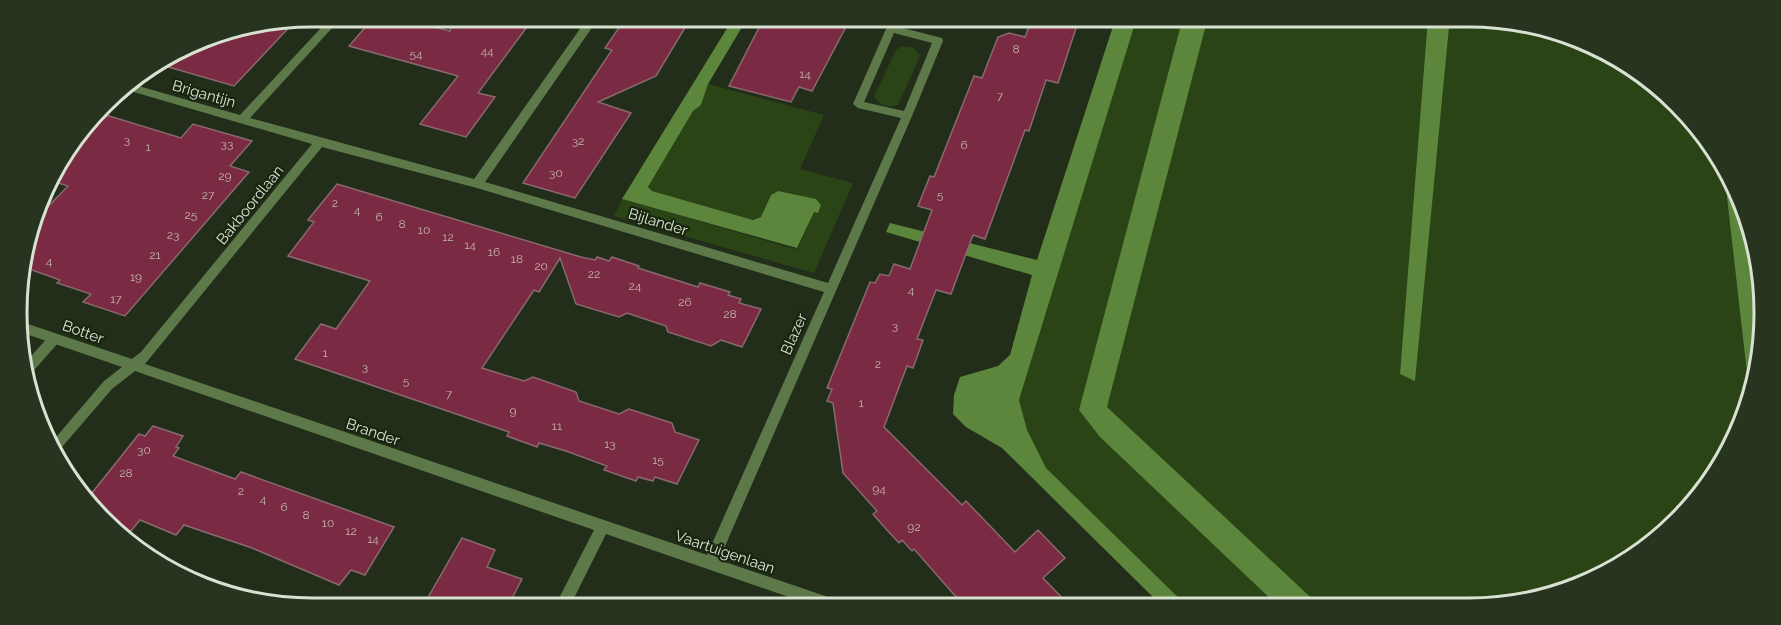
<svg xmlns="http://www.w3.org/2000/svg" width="1781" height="625" viewBox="0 0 1781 625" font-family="Raleway,sans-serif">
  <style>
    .green { fill: #2b4416 }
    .water { fill: #5c863c }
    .building { fill: #7a2a42; stroke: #896970; stroke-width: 1.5 }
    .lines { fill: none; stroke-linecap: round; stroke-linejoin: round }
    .service { fill: #5d7949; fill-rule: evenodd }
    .minor { fill: #5d7949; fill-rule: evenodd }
    .labels { text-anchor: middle; stroke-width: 4.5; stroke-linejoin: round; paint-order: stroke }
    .number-label { font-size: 12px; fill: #c1b3af }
    .street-label { font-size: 15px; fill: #d9e1d3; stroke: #18250f }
    .rim { fill: none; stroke: #d9e1d3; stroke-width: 3 }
  </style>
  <rect width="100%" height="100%" fill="#222e19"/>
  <!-- green -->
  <g class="green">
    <path d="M1137 17H1183L1079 410 1100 437 1278 606 1188 607 1046 468 1027 430 1019 400Z"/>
    <path d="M1208 17H1428L1400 374 1415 380 1450 17H1469L1545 27 1648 77 1723 162 1750 400 1725 461 1664 535 1599 578 1507 606H1320L1107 407Z"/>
    <path d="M901 47H913L920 56 898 105C887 108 880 106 874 96L896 50Z"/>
    <path d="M708 84 824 115 800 169 853 183 814 273 614 216 622 199 795 249 799 246 814 211 818 213 821 205 815 199 778 191 771 195 761 217 753 220 652 191 648 187 693 111 701 105Z"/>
    <path d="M1745 224 1762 274 1758 334Z"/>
  </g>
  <!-- water -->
  <g class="water">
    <path d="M734 17H748L708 84 701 105 693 111 648 187 652 191 753 220 761 217 771 195 778 191 816 199 821 205 818 213 814 212 797 248 622 199Z"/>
    <path d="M1116 17H1137L1019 400 1027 430 1046 468 1188 607H1163L1002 448 966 427 953 414 954 395 960 377 998 366 1010 355 1032 275 886 232 890 223 1037 260Z"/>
    <path d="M1183 17H1208L1107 407 1320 606H1278L1100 437 1079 410Z"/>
    <path d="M1428 17H1450L1415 381 1400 374Z"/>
    <path d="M1723 162C1749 203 1768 356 1750 400Z"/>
  </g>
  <!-- building -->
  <g class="building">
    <path d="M375 16H392L450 31 452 16H535L478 93 495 97 466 137 420 124 458 76 349 46Z"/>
    <path d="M627 16H692L656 76 598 102 631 113 575 198 523 183 612 50 605 48Z"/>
    <path d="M765 16H834L835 20 848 23 812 91 799 87 791 102 729 86Z"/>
    <path d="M1033 16H1080L1058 83 1046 80 1029 131 1025 130 985 239 973 235 951 294 936 290 917 339 923 340 913 368 907 366 884 427 962 505 966 501 1015 552 1038 530 1065 558 1043 578 1071 607H965L914 549 912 551 902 540 899 543 886 529 873 514 877 511 843 473 833 403 827 401 832 389 827 388 870 282 875 283 880 274 889 276 894 264 910 269 932 210 918 206 930 176 934 177 974 76 982 78 998 37 1009 33 1025 37Z"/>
    <path d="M296 20 234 86 158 64 200 39Z"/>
    <path d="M98 115H106L181 138 193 124 252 141 230 166 249 172 125 316 83 302 91 294 57 283 60 280 21 266 36 219 68 186 49 180Z"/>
    <path d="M337 184 581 257 595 260 597 257 609 261 612 257 639 266 638 268 698 287 700 283 730 292 728 295 741 299 739 303 761 309 742 347 721 340 711 346 668 332 666 326 627 313 619 317 576 304 560 258 539 292 534 290 482 368 524 381 533 377 576 392 579 401 619 414 629 409 672 423 675 432 699 440 677 484 655 477 653 481 638 477 636 481 604 470 607 466 566 451 539 443 537 447 507 436 509 432 295 359 321 324 336 329 370 281 288 256 314 222 308 220Z"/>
    <path d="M153 426 183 436 176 447 179 448 173 456 235 479 241 472 394 527 365 575 351 570 339 585 252 548 184 525 176 535 140 520 126 537 88 498 139 434 145 436Z"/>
    <path d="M462 538 495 550 487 567 522 579 507 608H422Z"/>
  </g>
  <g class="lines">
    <!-- service -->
    <path class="service" d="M54 334 58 335 60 339 58 343 29 376 26 377 25 363 50 335Z"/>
    <!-- minor -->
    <path class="minor" d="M332 16H343L250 118 474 179 589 16H600L485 182 828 283 901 118 858 108 853 104 886 29 891 25 942 38 943 41 912 116 719 560 837 600 842 602 844 607H818L606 534 569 608H554L594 530 135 371 112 389 56 454 51 443 104 381 122 367 23 333 22 322 132 359 141 352 312 144 120 88 128 83 240 115ZM894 33 932 43 904 111 864 102ZM322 147 477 188 824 292 707 555 145 364Z"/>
  </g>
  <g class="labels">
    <!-- number labels -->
    <g class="number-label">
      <text x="1016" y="53">8</text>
      <text x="487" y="55">44</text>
      <text x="416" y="58">54</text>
      <text x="805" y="78">14</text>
      <text x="1000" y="100">7</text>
      <text x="127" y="144">3</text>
      <text x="578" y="145">32</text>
      <text x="227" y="148">33</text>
      <text x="964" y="149">6</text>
      <text x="148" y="151">1</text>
      <text x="556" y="177">30</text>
      <text x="225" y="180">29</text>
      <text x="208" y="199">27</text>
      <text x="940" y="199">5</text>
      <text x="335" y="207">2</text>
      <text x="357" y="214">4</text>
      <text x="191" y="219">25</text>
      <text x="379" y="221">6</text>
      <text x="402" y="228">8</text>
      <text x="424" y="234">10</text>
      <text x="173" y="239">23</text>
      <text x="448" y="241">12</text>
      <text x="470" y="249">14</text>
      <text x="494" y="256">16</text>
      <text x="155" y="259">21</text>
      <text x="517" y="263">18</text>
      <text x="49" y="265">4</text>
      <text x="541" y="270">20</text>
      <text x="594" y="278">22</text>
      <text x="136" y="281">19</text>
      <text x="635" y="290">24</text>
      <text x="911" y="294">4</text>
      <text x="116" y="303">17</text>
      <text x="685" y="306">26</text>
      <text x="730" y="318">28</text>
      <text x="895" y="330">3</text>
      <text x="325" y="357">1</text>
      <text x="878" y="368">2</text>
      <text x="365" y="371">3</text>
      <text x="406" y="385">5</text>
      <text x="449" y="398">7</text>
      <text x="861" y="407">1</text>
      <text x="513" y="415">9</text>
      <text x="557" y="430">11</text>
      <text x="610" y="448">13</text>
      <text x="144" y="454">30</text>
      <text x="658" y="464">15</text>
      <text x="126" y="477">28</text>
      <text x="879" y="493">94</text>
      <text x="241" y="495">2</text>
      <text x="263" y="503">4</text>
      <text x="284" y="511">6</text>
      <text x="306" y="519">8</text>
      <text x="328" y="527">10</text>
      <text x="914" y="531">92</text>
      <text x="351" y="535">12</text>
      <text x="373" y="543">14</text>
    </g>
    <!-- street labels -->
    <g class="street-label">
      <text transform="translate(204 94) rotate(16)" y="5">Brigantijn</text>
      <text transform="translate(250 205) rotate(-51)" y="5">Bakboordlaan</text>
      <text transform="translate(658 222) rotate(17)" y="5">Bijlander</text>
      <text transform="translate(83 332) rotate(20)" y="5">Botter</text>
      <text transform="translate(794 334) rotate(-66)" y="5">Blazer</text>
      <text transform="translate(373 432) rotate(19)" y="5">Brander</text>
      <text transform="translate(725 552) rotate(19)" y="5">Vaartuigenlaan</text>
    </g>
  </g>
  <!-- crop -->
  <path d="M0 0H1781V625H0ZM312 27H1469A285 285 0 0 1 1754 312V313A285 285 0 0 1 1469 598H312A285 285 0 0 1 27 313V312A285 285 0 0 1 312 27Z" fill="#27341f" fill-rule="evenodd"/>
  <path class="rim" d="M312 27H1469A285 285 0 0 1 1754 312V313A285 285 0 0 1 1469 598H312A285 285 0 0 1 27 313V312A285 285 0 0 1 312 27Z"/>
</svg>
